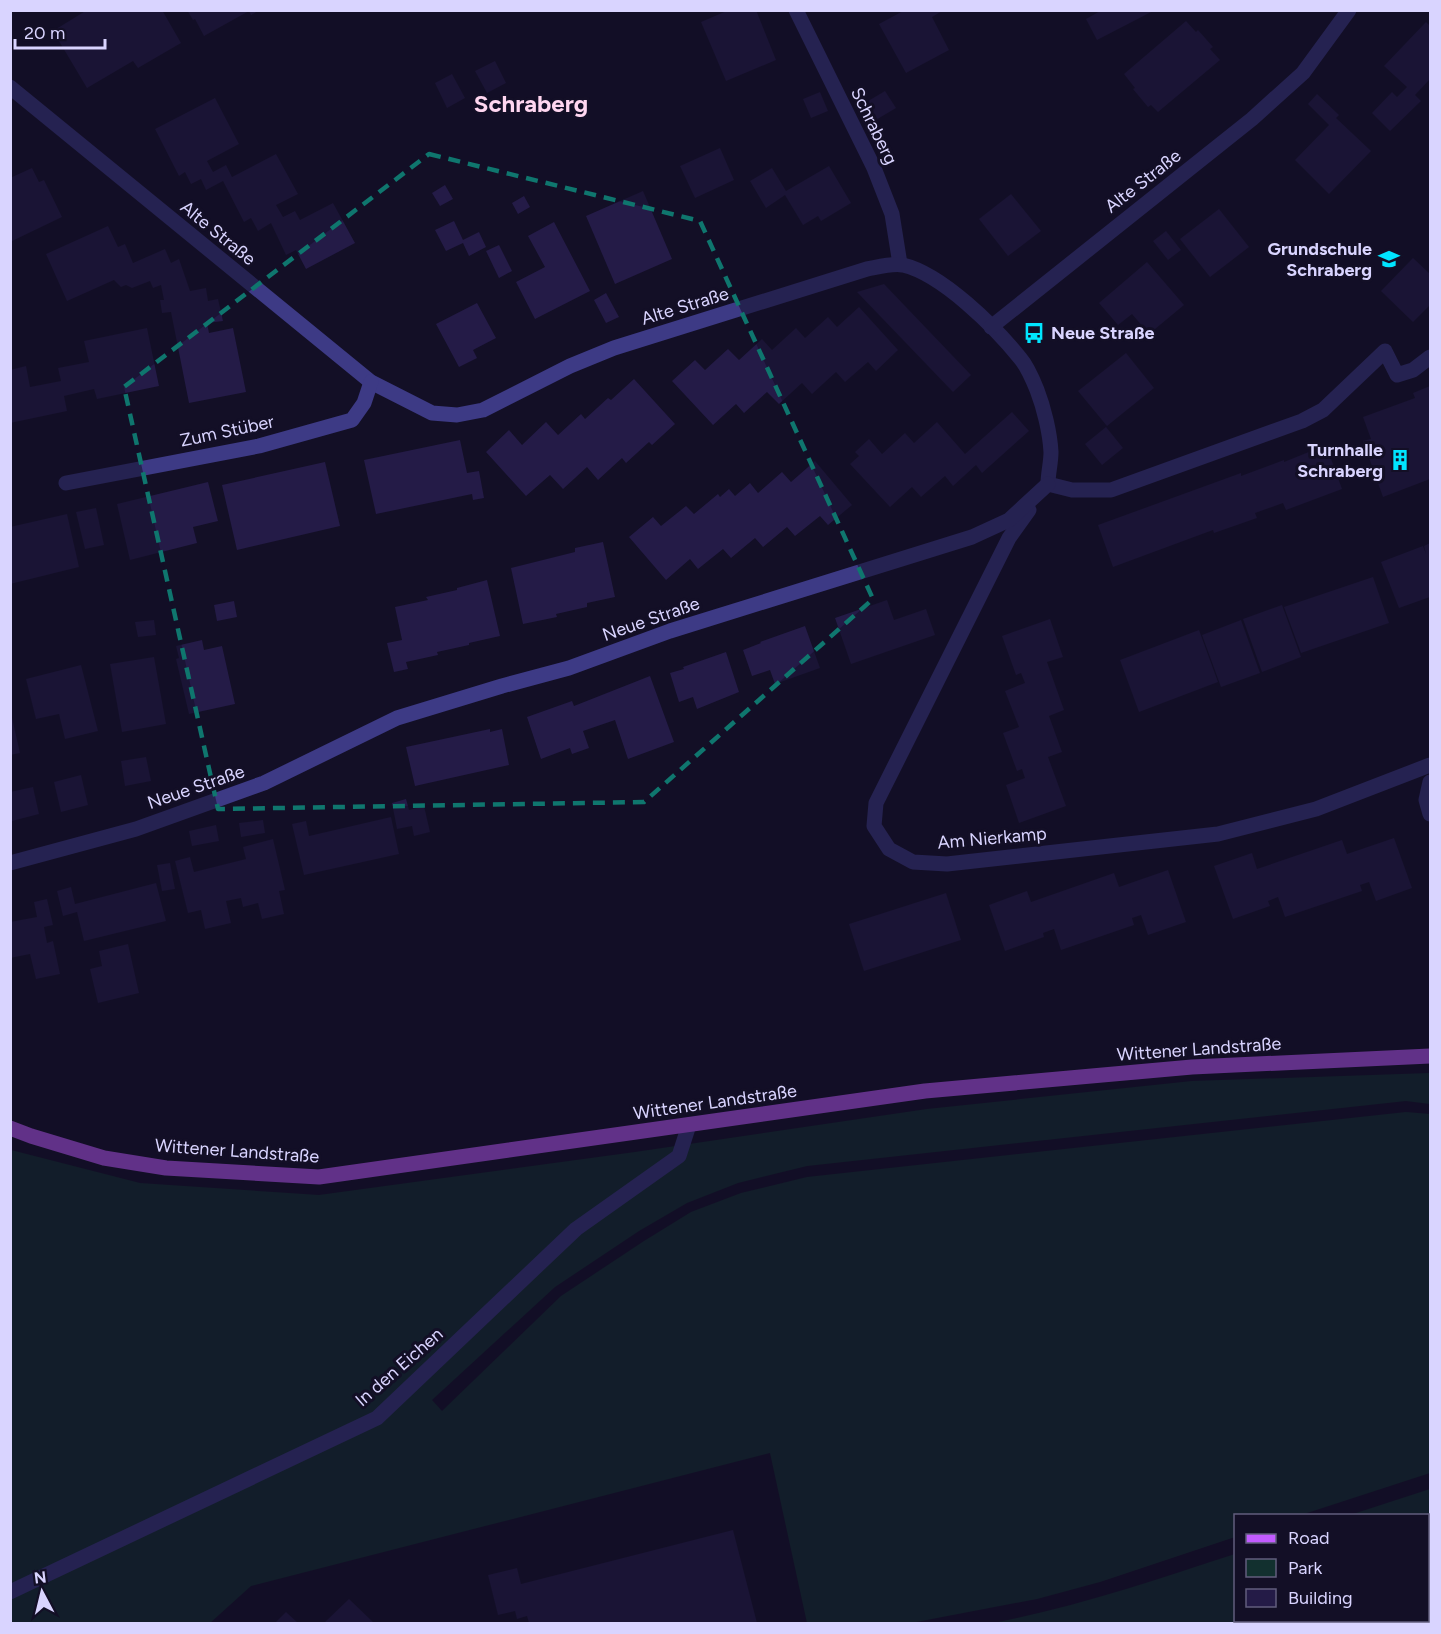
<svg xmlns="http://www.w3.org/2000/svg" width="1441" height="1634" viewBox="0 0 1441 1634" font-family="Figtree,sans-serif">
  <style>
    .green { fill: #12302f }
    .building { fill: #241b47 }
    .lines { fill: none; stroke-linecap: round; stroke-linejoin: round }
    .minor { stroke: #3d3a85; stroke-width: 15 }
    .major { stroke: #c25bff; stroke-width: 15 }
    .marked { fill: none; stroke: #0f766e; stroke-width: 4.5; stroke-dasharray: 12 8; stroke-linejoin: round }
    .labels { text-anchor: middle; stroke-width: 6; stroke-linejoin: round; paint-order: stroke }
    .street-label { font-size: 18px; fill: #d9d4ff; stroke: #130f26 }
    .poi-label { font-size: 18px; font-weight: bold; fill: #d9d4ff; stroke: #130f26; text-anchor: end }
    .district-label { font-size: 24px; font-weight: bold; fill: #ffd6f0; stroke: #130f26 }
  </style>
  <rect width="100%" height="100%" fill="#130f26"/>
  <!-- green -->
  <g class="green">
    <path d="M1430 1073V1104L1406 1101 807 1166 738 1183 687 1203 639 1231 555 1287 432 1400 442 1411 561 1296 644 1241 691 1212 741 1193 807 1177 1406 1112 1430 1114V1473L1301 1515 1236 1516 1235 1537 1100 1582 1037 1599 911 1623H807L770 1453 251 1586 210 1623H11V1150L140 1183 319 1195 635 1152 927 1109 1192 1081Z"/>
    <path d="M1430 1489V1623H993C1076 1607 1155 1580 1235 1554L1236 1620H1428V1516L1350 1515Z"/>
  </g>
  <!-- building -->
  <g class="building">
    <path d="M87 10H162L181 43 138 68 133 61 87 88 53 31Z"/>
    <path d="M187 10H260L251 15 249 11 204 36 195 19 193 20Z"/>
    <path d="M729 10H756L776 60 726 81 701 22Z"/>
    <path d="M905 10H944L932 17 949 50 906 73 879 24Z"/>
    <path d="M1102 10H1155L1097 40 1086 19Z"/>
    <path d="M1186 21 1196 32 1198 30 1213 47 1210 49 1220 60 1158 112 1151 105 1148 107 1133 89 1135 88 1124 74Z"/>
    <path d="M1426 22 1430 26V79L1415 95 1421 101 1390 131 1372 113 1392 92 1397 97 1407 87 1384 66Z"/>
    <path d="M495 61 506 83 487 93 475 71Z"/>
    <path d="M452 74 465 98 447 108 435 83Z"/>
    <path d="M885 91 896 108 869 124 858 107Z"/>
    <path d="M820 92 828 111 811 118 803 99Z"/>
    <path d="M1317 94 1339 115 1336 118 1371 151 1329 194 1295 160 1329 125 1308 104Z"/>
    <path d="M215 98 239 144 207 161 213 172 226 165 232 177 276 154 298 194 276 205 283 217 295 211 300 220 333 203 355 243 306 269 296 250 286 255 271 223 258 231 251 218 244 222 223 181 206 190 201 179 191 184 185 172 179 176 155 129Z"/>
    <path d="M720 148 734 180 695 198 680 166Z"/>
    <path d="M829 166 851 203 821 221 818 216 803 225 785 195 766 208 750 181 772 168 786 191Z"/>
    <path d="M32 168 39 182 44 180 62 217 10 242V178Z"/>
    <path d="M445 185 453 199 440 206 432 193Z"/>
    <path d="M643 191 672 259 615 284 586 216Z"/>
    <path d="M1011 194 1041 231 1008 256 979 219Z"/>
    <path d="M524 196 530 207 518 214 512 203Z"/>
    <path d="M1219 209 1249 247 1210 277 1180 239Z"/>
    <path d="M454 221 463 240 479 232 486 247 469 256 463 243 446 251 435 230Z"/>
    <path d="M554 222 590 291 535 319 516 282 545 267 528 236Z"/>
    <path d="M108 226 118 247 125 244 133 263 165 249 171 263 179 259 190 291 206 288 208 301 218 299 223 321 207 323 209 333 233 328 246 392 189 403 171 312 162 313 160 300H164L161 285 153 288 150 281 132 288 126 285 121 287 114 280 67 301 46 254Z"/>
    <path d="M1166 231 1181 250 1168 260 1153 241Z"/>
    <path d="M499 245 512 271 499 278 486 251Z"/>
    <path d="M1413 258 1430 274V305L1413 322 1381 291Z"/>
    <path d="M1147 262 1184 305 1149 334 1132 314 1118 325 1099 303Z"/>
    <path d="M884 284 971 375 953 392 857 292Z"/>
    <path d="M606 293 619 317 606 323 594 300Z"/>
    <path d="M477 303 496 338 473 350 477 358 459 367 436 324Z"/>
    <path d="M859 307 898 350 876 371 868 362 845 382 836 372 812 394 802 383 779 404 767 392 744 413 736 404 713 425 672 381 695 360 705 370 728 349 739 360 762 339 772 350 796 328 805 338 828 317 837 327Z"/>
    <path d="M147 328 159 386 97 399 94 389 64 396 67 411 10 423V370L26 366 30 387 61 381 58 368 89 362 84 341Z"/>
    <path d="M1126 353 1154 388 1107 426 1078 391Z"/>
    <path d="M634 379 675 424 652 445 649 442 626 463 622 458 598 480 587 467 563 489 550 475 526 496 486 452 509 430 522 445 546 422 558 435 581 414 585 419 608 398 611 400Z"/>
    <path d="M1430 386V479L1383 497 1363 441 1371 439 1363 417 1415 398 1413 393Z"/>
    <path d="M1012 412 1029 431 982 473 976 465 953 486 945 476 921 497 912 487 890 507 850 464 859 456 855 452 869 439 882 454 905 433 914 443 937 422 965 454Z"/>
    <path d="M1106 427 1123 448 1102 465 1085 444Z"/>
    <path d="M460 440 467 473 479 471 484 498 473 500 472 494 376 514 364 460Z"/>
    <path d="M1326 445 1342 489 1286 510 1283 503 1255 513 1257 518 1214 533 1213 530 1113 567 1098 525 1241 473V476L1284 460V462Z"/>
    <path d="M815 461 852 505 828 525 820 516 795 536 787 527 763 547 755 538 731 558 723 549 698 569 690 559 666 580 629 537 653 517 661 526 686 506 694 514 718 494 720 497 729 489 735 496 750 483 758 493 782 472 791 482Z"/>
    <path d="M325 462 340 526 237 550 222 485Z"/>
    <path d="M208 482 218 521 193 527 197 543 130 560 117 504Z"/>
    <path d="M96 508 104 545 85 549 76 512Z"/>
    <path d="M67 514 79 567 10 584V527Z"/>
    <path d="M603 542 615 597 587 603V607L556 614 557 617 523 624 511 568 575 552V548Z"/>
    <path d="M1430 543V597L1399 608 1381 562 1423 546 1426 554 1424 546Z"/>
    <path d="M1373 577 1389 623 1301 653 1284 607Z"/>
    <path d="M487 580 500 636 469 643V645L437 652 438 655 406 662 408 669 394 672 387 643 402 640 395 607 428 600 426 597 457 590V588Z"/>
    <path d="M887 600 894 620 926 609 935 635 851 664 835 618Z"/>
    <path d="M234 601 237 617 217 621 214 605Z"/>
    <path d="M1282 605 1301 657 1262 672 1243 619Z"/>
    <path d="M1050 619 1063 657 1047 662 1064 710 1049 716 1062 752 1048 757 1066 806 1019 823 1006 785 1025 778 1022 769 1017 771 1003 733 1019 727 1005 691 1025 683 1021 673 1016 675 1002 636Z"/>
    <path d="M154 620 156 635 138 637 135 622Z"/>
    <path d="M1241 620 1260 673 1221 687 1202 635Z"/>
    <path d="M805 626 820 668 775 684 770 670 752 676 743 650 761 643 760 642Z"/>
    <path d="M1199 630 1218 682 1139 712 1120 660Z"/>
    <path d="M202 640 204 650 222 646 235 704 189 714 176 659 179 658 176 646Z"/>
    <path d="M726 652 739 692 697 709 693 697 679 702 670 673 684 669 683 667Z"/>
    <path d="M154 657 166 724 122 732 110 664Z"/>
    <path d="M81 665 98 731 65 739 59 714 36 719 26 679Z"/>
    <path d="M650 676 674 742 628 759 615 720 583 731 589 748 572 754 570 748 541 759 527 717 572 701 574 706Z"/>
    <path d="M10 709 20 753 10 755Z"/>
    <path d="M490 729V732L502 729 509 765 415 786 406 747Z"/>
    <path d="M146 757 151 781 125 786 121 761Z"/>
    <path d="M81 775 88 805 61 812 54 782Z"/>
    <path d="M33 787 39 814 12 821 10 792Z"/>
    <path d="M406 799 409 810 424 806 430 832 414 836 412 826 397 829 392 803Z"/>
    <path d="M391 817 399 854 304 875 292 824 306 821 309 836Z"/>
    <path d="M263 820 265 833 241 837 239 823Z"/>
    <path d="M216 825 219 841 192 846 189 831Z"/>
    <path d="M1394 838 1412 888 1376 901 1369 882 1360 885 1362 891 1285 917 1278 897 1268 901 1270 906 1233 919 1214 866 1252 853 1257 869 1342 840 1347 854Z"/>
    <path d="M273 839 285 890 279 891 284 914 262 919 258 903 243 907 241 898 226 901 231 923 205 929 201 910 188 913 175 861 190 857 194 872 246 859 243 847Z"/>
    <path d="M170 863 175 889 162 891 157 865Z"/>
    <path d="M1168 870 1186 922 1148 935 1141 915 1132 918 1134 925 1061 950 1054 929 1043 933 1044 937 1005 951 989 905 1027 891 1031 902 1114 873 1119 887Z"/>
    <path d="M156 883 166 921 84 941 77 912 63 916 57 891 71 887 75 904Z"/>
    <path d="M946 893 961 940 864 971 849 924Z"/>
    <path d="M47 899 53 925 44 927 47 943 53 941 60 974 36 979 30 954 10 958V922L37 917 34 902Z"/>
    <path d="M128 944 139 993 98 1003 90 969 102 966 99 951Z"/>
    <path d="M733 1530 757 1623H529L527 1616 517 1619 515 1611 498 1615 488 1575 517 1568 521 1584Z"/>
    <path d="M349 1599 374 1623H324Z"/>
    <path d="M286 1612 298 1623H275Z"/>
  </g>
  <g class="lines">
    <!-- minor -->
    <g class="minor">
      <path d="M796 10 874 168 892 214 900 264"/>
      <path d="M10 87 371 382 432 413 457 415 483 410 570 366 614 348 867 269C878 267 892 263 903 265 942 274 995 327 1020 358 1027 366 1033 380 1037 390 1044 408 1050 433 1051 452 1051 463 1048 473 1048 484"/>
      <path d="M991 327 1252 119 1303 73 1349 10"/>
      <path d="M66 483 259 446 352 420 364 403 371 382"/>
      <path d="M1048 484 1072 490H1111L1302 421 1323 410 1385 351 1397 375 1413 370 1430 357"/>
      <path d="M1029 510 1009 538 876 803 874 826 889 849 913 862 947 864 1218 834 1316 809 1430 765"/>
      <path d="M1430 782 1426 800 1430 814"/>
      <path d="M10 863 136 829 264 783 397 718 502 686 569 668 670 631 972 537 1009 520 1048 484"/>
      <path d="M10 1592 377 1418 576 1229 679 1156 689 1125"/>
    </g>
    <!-- major -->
    <path class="major" d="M10 1128 31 1136 104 1158 166 1168 319 1177 925 1091 1192 1067 1430 1056"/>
  </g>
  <!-- marked area -->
  <path d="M0 0H1441V1634H0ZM429 154 700 221 873 599 644 802 218 809 124 387Z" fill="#130f26" fill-opacity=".55" fill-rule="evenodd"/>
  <path class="marked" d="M429 154 700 221 873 599 644 802 218 809 124 387Z"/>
  <!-- icons -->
  <defs>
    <symbol id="school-bare" viewBox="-9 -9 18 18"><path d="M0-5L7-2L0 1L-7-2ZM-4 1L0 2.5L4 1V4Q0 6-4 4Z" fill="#00e5ff" stroke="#130f26" stroke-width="2.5" paint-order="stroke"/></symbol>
    <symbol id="bus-bare" viewBox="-9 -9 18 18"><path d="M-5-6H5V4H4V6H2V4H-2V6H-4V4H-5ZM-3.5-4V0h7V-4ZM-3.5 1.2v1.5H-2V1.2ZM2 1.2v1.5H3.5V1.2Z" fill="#00e5ff" stroke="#130f26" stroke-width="2.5" paint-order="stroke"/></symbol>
    <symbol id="building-bare" viewBox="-9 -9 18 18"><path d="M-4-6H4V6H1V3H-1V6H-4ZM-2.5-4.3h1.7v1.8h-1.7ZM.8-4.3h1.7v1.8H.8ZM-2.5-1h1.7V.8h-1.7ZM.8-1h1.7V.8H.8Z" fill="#00e5ff" stroke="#130f26" stroke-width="2.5" paint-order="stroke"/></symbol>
  </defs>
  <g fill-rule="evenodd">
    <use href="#school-bare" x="1374" y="244" width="30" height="30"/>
    <use href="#bus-bare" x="1019" y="318" width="30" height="30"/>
    <use href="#building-bare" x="1385" y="445" width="30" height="30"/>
  </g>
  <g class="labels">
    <!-- street labels -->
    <g class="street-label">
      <text transform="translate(874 126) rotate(64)" y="6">Schraberg</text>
      <text transform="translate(1143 181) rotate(-38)" y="6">Alte Straße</text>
      <text transform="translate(218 233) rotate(39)" y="6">Alte Straße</text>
      <text transform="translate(685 306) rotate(-17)" y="6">Alte Straße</text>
      <text transform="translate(227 431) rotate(-12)" y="6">Zum Stüber</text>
      <text transform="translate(651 619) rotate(-19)" y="6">Neue Straße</text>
      <text transform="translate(196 787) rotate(-19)" y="6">Neue Straße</text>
      <text transform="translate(992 838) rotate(-5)" y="6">Am Nierkamp</text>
      <text transform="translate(1199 1049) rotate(-4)" y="6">Wittener Landstraße</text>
      <text transform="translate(715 1102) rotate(-8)" y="6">Wittener Landstraße</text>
      <text transform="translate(237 1151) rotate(4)" y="6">Wittener Landstraße</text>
      <text transform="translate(399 1367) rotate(-41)" y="6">In den Eichen</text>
    </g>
    <!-- poi labels -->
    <g class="poi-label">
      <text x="1372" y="255">Grundschule<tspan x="1372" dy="21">Schraberg</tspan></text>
      <text x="1051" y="339" text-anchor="start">Neue Straße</text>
      <text x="1383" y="456">Turnhalle<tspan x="1383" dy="21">Schraberg</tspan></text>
    </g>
    <!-- district labels -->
    <g class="district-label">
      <text x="531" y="112">Schraberg</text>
    </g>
  </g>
  <!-- border -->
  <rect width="1441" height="1634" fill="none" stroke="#d9d4ff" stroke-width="24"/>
  <!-- legend -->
  <rect x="1234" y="1514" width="195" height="108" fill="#130f26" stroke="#625e7d" stroke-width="1.5"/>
  <rect x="1246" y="1534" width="30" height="9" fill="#c25bff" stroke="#625e7d" stroke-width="1.5"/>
  <text x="1288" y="1544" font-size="18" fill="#d9d4ff">Road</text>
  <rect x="1246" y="1559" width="30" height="18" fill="#12302f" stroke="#625e7d" stroke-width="1.5"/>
  <text x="1288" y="1574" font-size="18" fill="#d9d4ff">Park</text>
  <rect x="1246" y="1589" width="30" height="18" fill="#241b47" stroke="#625e7d" stroke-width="1.5"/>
  <text x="1288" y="1604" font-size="18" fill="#d9d4ff">Building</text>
  <!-- north arrow -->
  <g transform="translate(42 1592) rotate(353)" stroke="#130f26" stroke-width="4.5" paint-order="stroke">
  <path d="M0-4.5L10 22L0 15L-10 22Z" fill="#d9d4ff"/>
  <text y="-9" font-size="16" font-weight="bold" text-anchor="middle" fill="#d9d4ff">N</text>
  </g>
  <!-- scale -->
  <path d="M15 39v9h90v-9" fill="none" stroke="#d9d4ff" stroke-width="3"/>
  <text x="24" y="39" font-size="18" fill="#d9d4ff" stroke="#130f26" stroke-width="4.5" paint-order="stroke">20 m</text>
</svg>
